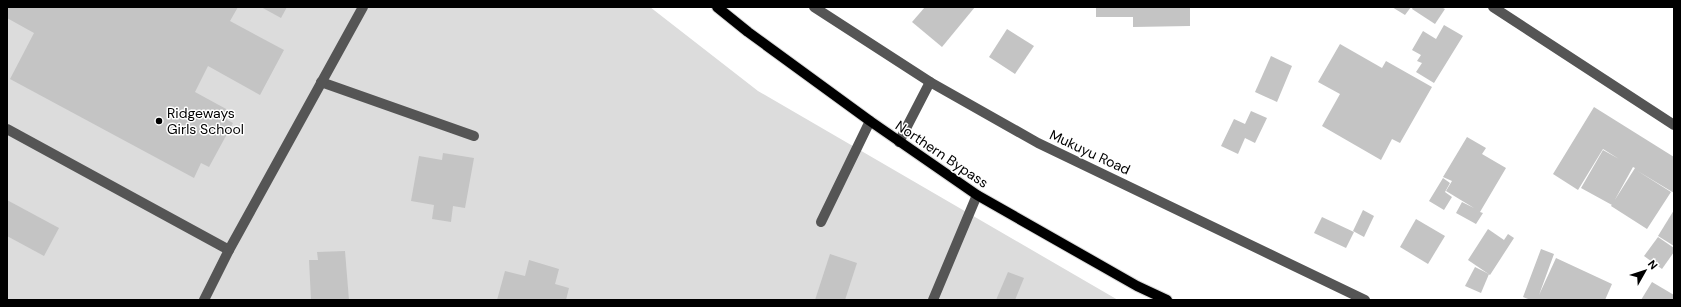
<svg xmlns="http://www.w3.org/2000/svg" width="1681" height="307" viewBox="0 0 1681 307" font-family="'DM Sans',sans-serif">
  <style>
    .green { fill: #dcdcdc }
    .building { fill: #c4c4c4 }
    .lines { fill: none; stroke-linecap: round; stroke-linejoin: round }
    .major-casing { stroke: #dbdbdb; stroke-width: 12 }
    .minor { stroke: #555; stroke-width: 10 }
    .major { stroke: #000; stroke-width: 10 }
    .poi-dot { fill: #000; stroke: #fff; stroke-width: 1.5 }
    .labels { text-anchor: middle; stroke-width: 3; stroke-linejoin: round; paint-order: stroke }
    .poi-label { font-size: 14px; fill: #000; stroke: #fff; text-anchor: start }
    .street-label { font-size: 14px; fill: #000; stroke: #fff }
  </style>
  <rect width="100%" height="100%" fill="#fff"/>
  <!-- green -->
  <path class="green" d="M7 7H650L758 91 1118 300H7Z"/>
  <!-- building -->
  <g class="building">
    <path d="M7 7H238L230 21 284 50 260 95 208 66 195 92 228 110 224 118 233 123 209 167 201 163 194 178 10 79 34 33 7 18Z"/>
    <path d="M261 7H287L281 18Z"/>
    <path d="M925 7H975L942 47 912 22Z"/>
    <path d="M1096 7H1190V26L1133 27V17H1096Z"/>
    <path d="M1392 7H1411L1405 15Z"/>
    <path d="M1413 7H1441L1445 9 1435 24 1412 9Z"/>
    <path d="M1444 25 1463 36 1434 83 1416 72 1422 63 1417 61 1421 55 1412 50 1423 31 1436 39Z"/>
    <path d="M1007 29 1034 46 1015 74 989 57Z"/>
    <path d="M1340 44 1382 68 1386 61 1432 87 1400 143 1392 139 1381 160 1322 126 1340 94 1318 82Z"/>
    <path d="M1271 56 1292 66 1277 102 1255 92Z"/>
    <path d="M1594 107 1674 157V193L1636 170 1671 192 1647 229 1611 206 1635 168 1633 167 1612 205 1581 188 1603 150 1619 159 1603 149 1578 190 1553 174Z"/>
    <path d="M1251 111 1267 118 1255 143 1245 138 1238 154 1221 146 1234 119 1245 124Z"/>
    <path d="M1467 137 1486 148 1482 154 1506 168 1480 212 1483 213 1476 224 1456 213 1462 202 1474 208 1446 191 1452 181 1443 177Z"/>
    <path d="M443 153 474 158 465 208 453 206 451 222 432 219 434 205 411 201 419 156 442 160Z"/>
    <path d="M1443 178 1450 183 1445 192 1452 197 1444 210 1429 201Z"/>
    <path d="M7 200 59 228 44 256 7 236Z"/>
    <path d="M1363 210 1374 216 1364 237 1353 231Z"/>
    <path d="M1674 210V246L1658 236Z"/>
    <path d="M1322 217 1354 232 1346 248 1314 233Z"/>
    <path d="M1416 219 1445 236 1428 264 1400 247Z"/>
    <path d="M1488 229 1504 240 1508 234 1514 238 1490 275 1468 260Z"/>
    <path d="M1658 237 1674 248V252L1662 269 1644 256Z"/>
    <path d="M1541 249 1554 254 1539 295 1556 258 1612 284 1605 300H1531L1523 297Z"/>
    <path d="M345 251 349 300H311L309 260H318L317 252Z"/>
    <path d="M830 254 857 263 845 300H815Z"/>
    <path d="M529 260 559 269 555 284 569 288 566 300H497L505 271 525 276Z"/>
    <path d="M1475 267 1489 274 1481 293 1465 286Z"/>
    <path d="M1008 272 1024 278 1015 300H996Z"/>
    <path d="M1652 282 1674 295V300H1641Z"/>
  </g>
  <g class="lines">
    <defs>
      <path id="major" d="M717 7 748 32 870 121 977 195 1137 286 1167 300"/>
    </defs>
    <!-- major casing -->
    <use href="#major" class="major-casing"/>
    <!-- minor -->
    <g class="minor">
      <path d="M814 7 930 82 1038 143 1365 300"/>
      <path d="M1493 7 1674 125"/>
      <path d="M321 82 474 136"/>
      <path d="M7 129 229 250"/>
      <path d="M899 142 930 82"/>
      <path d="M821 222 870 121"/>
      <path d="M204 300 229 250 363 7"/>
      <path d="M933 300 977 195"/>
    </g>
    <!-- major -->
    <use href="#major" class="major"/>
  </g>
  <!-- markers -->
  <circle class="poi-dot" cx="159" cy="121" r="4"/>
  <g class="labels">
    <!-- poi labels -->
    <g class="poi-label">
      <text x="167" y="118">Ridgeways<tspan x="167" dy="16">Girls School</tspan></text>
    </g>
    <!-- street labels -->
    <g class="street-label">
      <text transform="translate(1090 152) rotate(25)" y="5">Mukuyu Road</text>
      <text transform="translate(942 154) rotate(34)" y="5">Northern Bypass</text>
    </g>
  </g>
  <!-- border -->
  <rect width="1681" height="307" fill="none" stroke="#000000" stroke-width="16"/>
  <!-- north arrow -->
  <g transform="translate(1645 271) rotate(51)" stroke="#ffffff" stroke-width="3" paint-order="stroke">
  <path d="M0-3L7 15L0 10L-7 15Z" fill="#000000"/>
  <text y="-6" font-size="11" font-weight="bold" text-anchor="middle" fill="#000000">N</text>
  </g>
</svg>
